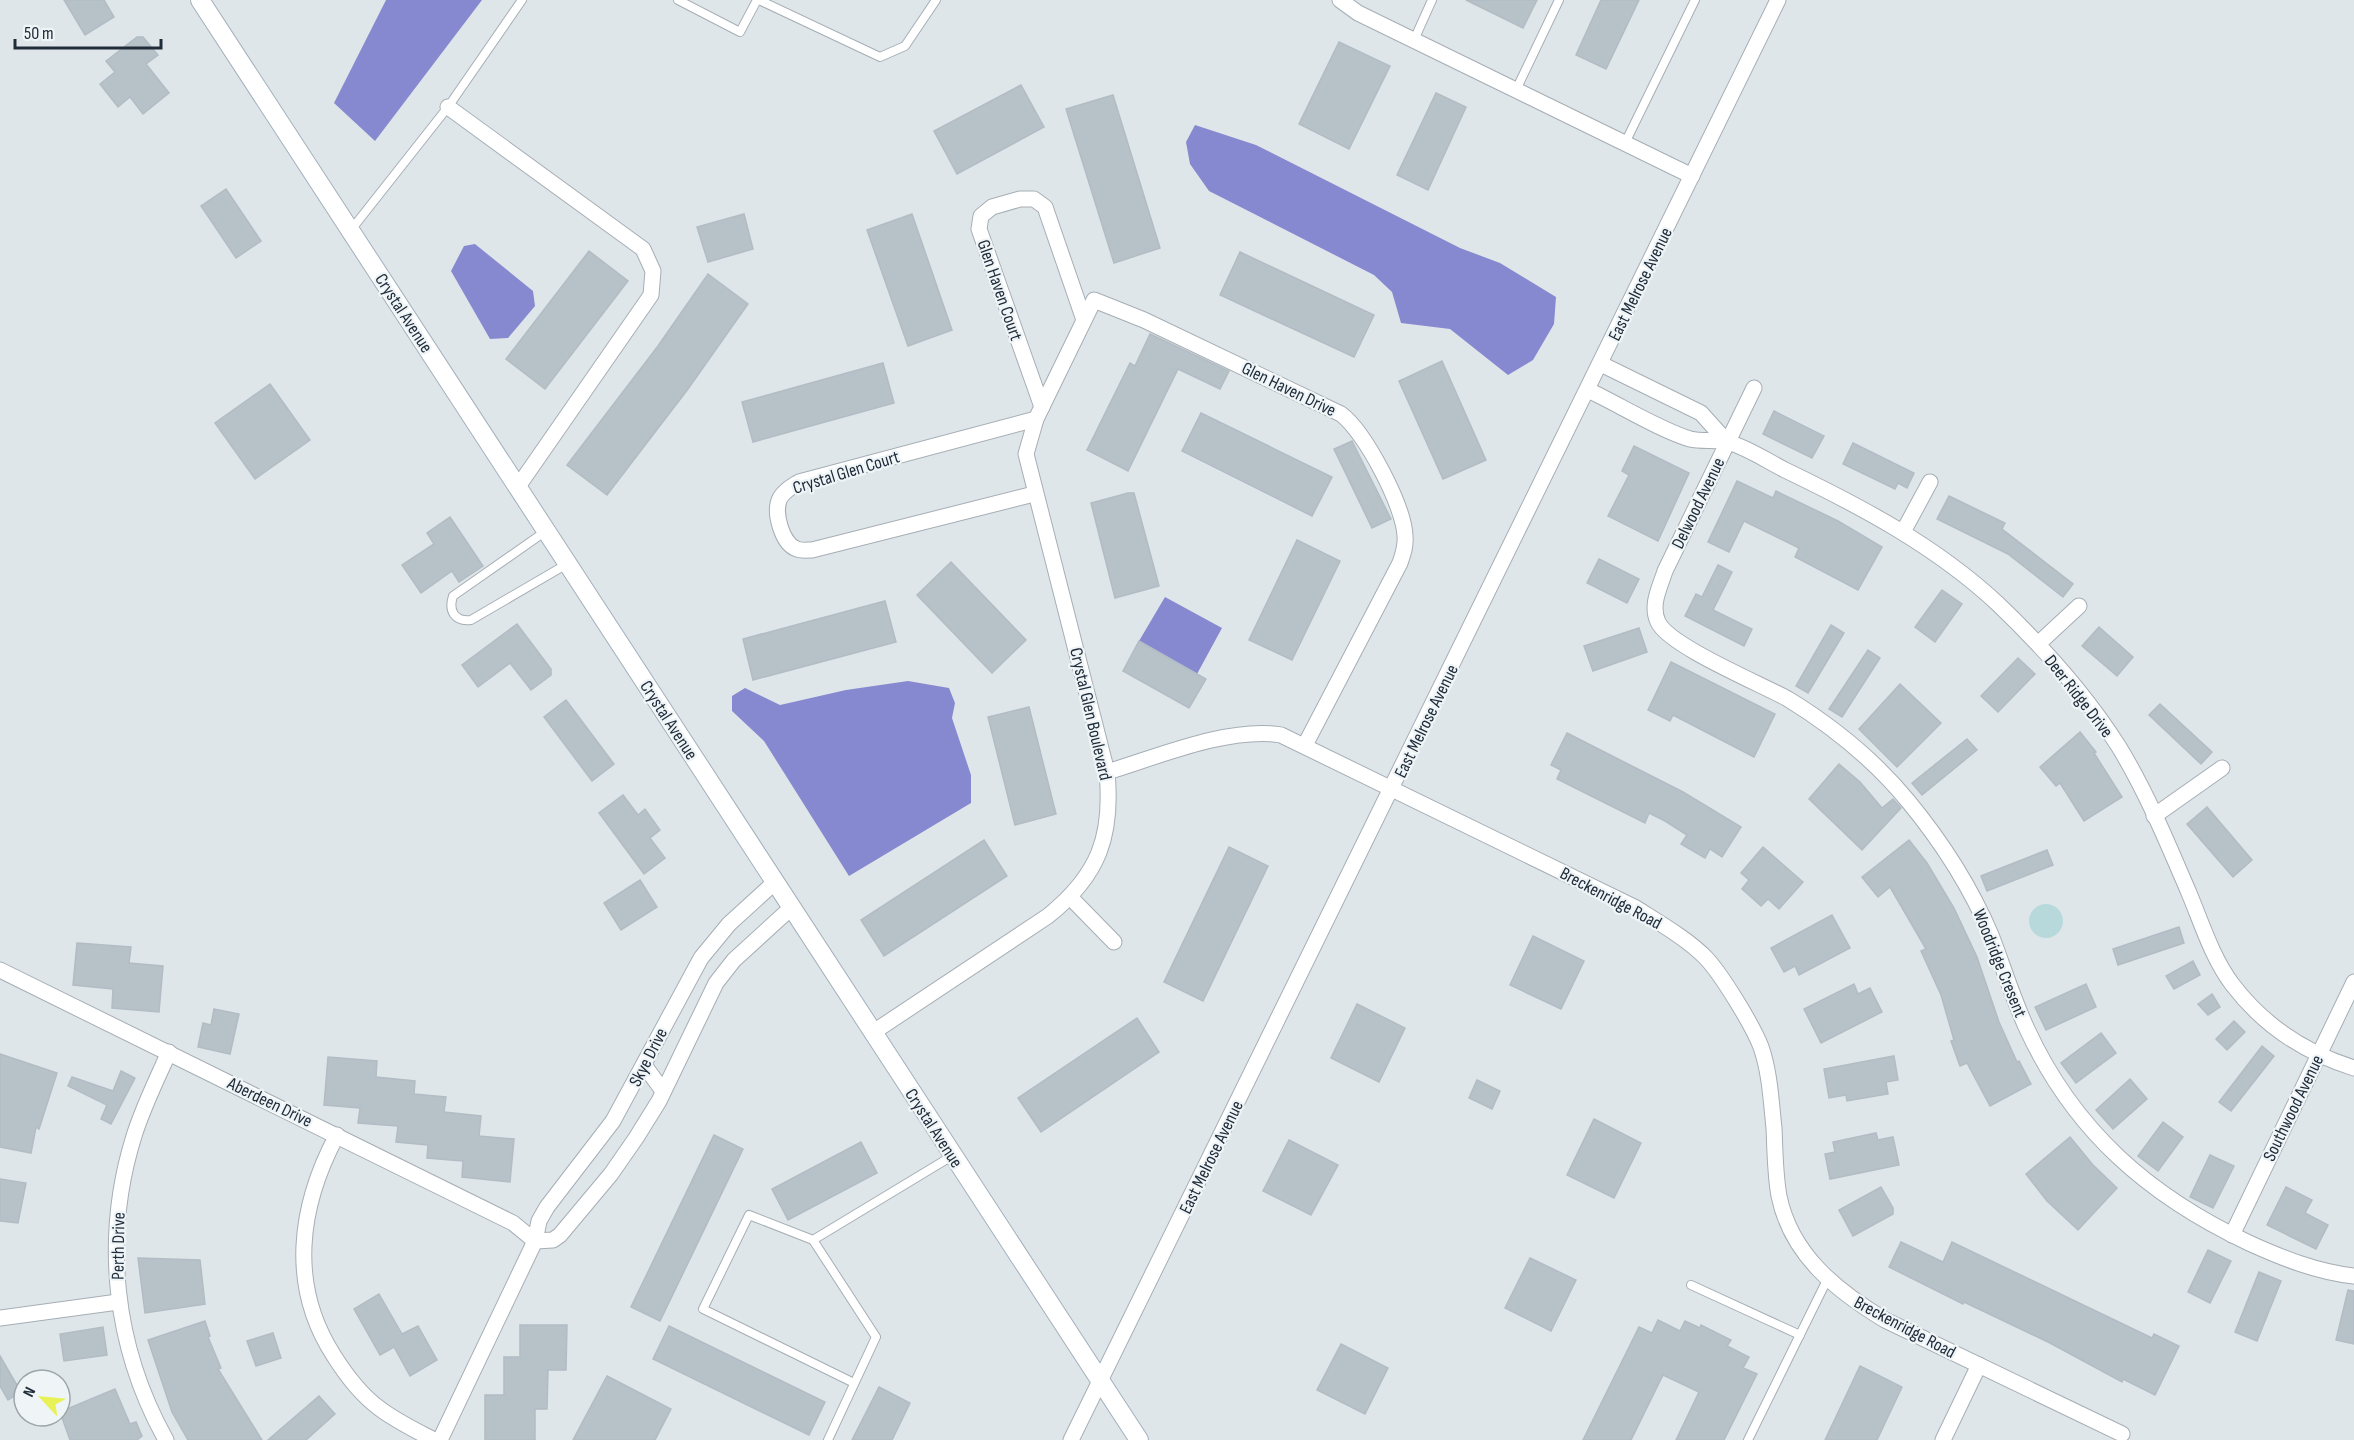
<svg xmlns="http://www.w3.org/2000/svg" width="2354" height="1440" viewBox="0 0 2354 1440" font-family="'Sofia Sans Condensed',sans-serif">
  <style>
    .green { fill: #b8d9dc }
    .water { fill: #8689d0 }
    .building { fill: #b7c1c8; stroke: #b2bcc4; stroke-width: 1.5 }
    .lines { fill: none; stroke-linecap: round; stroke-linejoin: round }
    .lane-casing { stroke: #a6aeb5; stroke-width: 10 }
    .street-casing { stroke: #a6aeb5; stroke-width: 17 }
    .secondary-casing { stroke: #a3b0bc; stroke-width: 20 }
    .lane { stroke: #fff; stroke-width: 8 }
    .street { stroke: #fff; stroke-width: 15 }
    .secondary { stroke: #fff; stroke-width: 18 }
    .labels { text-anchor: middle; stroke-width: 4.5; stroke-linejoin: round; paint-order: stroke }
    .street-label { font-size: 18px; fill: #202c3a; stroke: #eff5f7 }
  </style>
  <rect width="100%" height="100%" fill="#dfe6ea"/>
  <!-- green -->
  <circle class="green" cx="2046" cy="921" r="17"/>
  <!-- water -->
  <g class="water">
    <path d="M386 0H482L375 141 334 103Z"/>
    <path d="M1195 125 1256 145 1460 248 1500 263 1556 297 1554 324 1533 360 1508 375 1450 329 1401 323 1392 292 1374 275 1209 191 1190 164 1186 142Z"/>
    <path d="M475 244 533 291 535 306 508 338 490 339 451 271 464 246Z"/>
    <path d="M1165 597 1222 628 1197 674 1139 641Z"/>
    <path d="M908 681 949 688 955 703 952 718 971 775V803L849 876 764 741 732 711V696L745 688 780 705 846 690Z"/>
  </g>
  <!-- building -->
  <g class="building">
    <path d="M64 0H104L114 17 85 35Z"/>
    <path d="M1466 0H1537L1523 28Z"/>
    <path d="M1601 0H1639L1606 69 1576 55Z"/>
    <path d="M137 37H143L158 55 146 64 169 93 143 114 130 97 118 107 100 84 115 72 106 61Z"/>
    <path d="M1339 42 1390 66 1349 149 1299 124Z"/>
    <path d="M1021 85 1044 127 957 174 934 131Z"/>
    <path d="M1436 93 1466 107 1428 190 1397 175Z"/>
    <path d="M1113 95 1160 248 1114 263 1066 109Z"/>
    <path d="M226 189 261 241 236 258 201 206Z"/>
    <path d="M744 214 753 249 708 262 697 227Z"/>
    <path d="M912 214 952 330 908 346 867 230Z"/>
    <path d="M589 251 628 281 545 389 506 359Z"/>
    <path d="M1240 252 1374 315 1354 357 1220 295Z"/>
    <path d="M708 274 748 304 688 389 607 495 567 465 658 346Z"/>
    <path d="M1150 334 1229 371 1220 389 1178 369 1128 471 1087 450 1130 363 1135 366Z"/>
    <path d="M1442 361 1486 460 1443 479 1399 381Z"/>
    <path d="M883 363 894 403 753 442 742 402Z"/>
    <path d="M270 384 310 440 255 479 215 423Z"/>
    <path d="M1774 411 1824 436 1812 458 1763 434Z"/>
    <path d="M1201 413 1332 477 1312 516 1182 451Z"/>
    <path d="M1352 441 1391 519 1372 528 1334 449Z"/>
    <path d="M1853 443 1914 473 1907 488 1898 483 1895 489 1843 464Z"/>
    <path d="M1634 446 1689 473 1658 541 1608 516 1629 475 1622 471Z"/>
    <path d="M1737 481 1773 498 1776 491 1838 521 1882 547 1858 590 1795 557 1799 548 1744 521 1729 552 1708 542Z"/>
    <path d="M1128 493H1134L1159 586 1115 598 1091 503Z"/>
    <path d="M1949 496 2005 523 2002 529 2073 584 2063 597 2008 554 1937 519Z"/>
    <path d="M450 517 483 566 459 582 452 571 421 593 402 565 434 544 427 533Z"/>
    <path d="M1297 540 1340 561 1292 660 1249 640Z"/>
    <path d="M1599 559 1639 579 1627 603 1587 583Z"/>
    <path d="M951 562 1026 640 992 673 917 595Z"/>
    <path d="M1718 565 1732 572 1713 610 1752 629 1744 646 1685 616 1696 594 1702 597Z"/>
    <path d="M1942 590 1962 604 1935 642 1915 627Z"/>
    <path d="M885 601 896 642 753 680 743 639Z"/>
    <path d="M517 624 551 669V675L531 690 510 663 478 687 462 665Z"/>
    <path d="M1831 625 1844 633 1808 693 1796 686Z"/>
    <path d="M2099 627 2133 657 2117 676 2082 646Z"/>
    <path d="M1639 628 1647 652 1593 671 1584 646Z"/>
    <path d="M1139 641 1206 679 1189 708 1123 671Z"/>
    <path d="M1868 650 1880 658 1842 717 1829 709Z"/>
    <path d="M2018 658 2035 674 1998 712 1981 696Z"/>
    <path d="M1671 662 1775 714 1754 757 1673 715 1670 721 1648 710Z"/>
    <path d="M1900 684 1941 723 1897 767 1859 729Z"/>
    <path d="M566 700 614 764 592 781 544 717Z"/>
    <path d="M2160 704 2212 752 2201 764 2149 715Z"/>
    <path d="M1029 707 1056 814 1015 825 988 717Z"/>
    <path d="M2080 732 2096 752 2094 753 2122 797 2084 821 2060 783 2056 786 2040 767Z"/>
    <path d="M1567 733 1683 792 1741 827 1722 857 1710 849 1705 858 1681 844 1687 835 1665 821 1649 813 1645 823 1557 779 1561 770 1551 765Z"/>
    <path d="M1967 739 1977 750 1922 795 1912 783Z"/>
    <path d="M1839 764 1860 782 1882 808 1893 799 1901 808 1862 850 1809 799Z"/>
    <path d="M623 795 638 815 645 809 660 830 650 838 665 858 644 874 599 813Z"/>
    <path d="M2207 807 2252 860 2233 877 2187 824Z"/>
    <path d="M984 840 1007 876 884 956 861 920Z"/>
    <path d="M1909 840 1927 863 1954 908 1977 957 1999 1022 2017 1062 2019 1061 2031 1084 1990 1106 1967 1063 1960 1066 1951 1041 1954 1040 1941 995 1921 951 1926 949 1890 887 1878 897 1862 877Z"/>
    <path d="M1229 847 1268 866 1203 1001 1164 982Z"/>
    <path d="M1763 847 1803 882 1779 909 1768 899 1761 906 1742 889 1749 880 1741 873Z"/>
    <path d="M2047 850 2053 865 1987 891 1981 876Z"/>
    <path d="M640 880 657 907 621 930 604 903Z"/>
    <path d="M1832 915 1850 948 1799 975 1795 966 1784 972 1771 948Z"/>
    <path d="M2179 927 2184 943 2118 965 2113 949Z"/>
    <path d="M1533 936 1584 961 1561 1009 1510 985Z"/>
    <path d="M77 943 131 947 129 963 163 966 159 1012 112 1008 113 989 73 985Z"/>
    <path d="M2193 961 2200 975 2174 989 2166 976Z"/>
    <path d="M1854 984 1858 994 1870 988 1882 1012 1821 1043 1804 1009Z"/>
    <path d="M2086 984 2096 1007 2046 1030 2035 1007Z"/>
    <path d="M2212 994 2220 1007 2208 1015 2198 1004Z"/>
    <path d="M1357 1004 1405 1028 1379 1082 1331 1058Z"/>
    <path d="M214 1009 239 1014 230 1054 198 1047 203 1023 211 1025Z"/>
    <path d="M1137 1018 1159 1052 1041 1132 1018 1098Z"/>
    <path d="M2234 1021 2245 1032 2227 1050 2216 1039Z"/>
    <path d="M2101 1033 2116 1053 2076 1083 2061 1063Z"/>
    <path d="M2262 1046 2274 1056 2231 1111 2219 1102Z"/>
    <path d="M0 1054 57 1073 39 1129 36 1127 31 1153 0 1147Z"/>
    <path d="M1894 1056 1898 1080 1886 1082 1888 1094 1847 1101 1846 1095 1829 1098 1824 1069Z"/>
    <path d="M328 1057 377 1061 376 1077 415 1081 414 1094 446 1097 444 1112 481 1116 479 1136 514 1139 510 1182 462 1177 463 1161 427 1158 428 1145 396 1142 398 1126 358 1123 360 1108 324 1105Z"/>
    <path d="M121 1071 135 1078 111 1124 101 1119 107 1105 68 1086 72 1077 113 1091Z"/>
    <path d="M2130 1079 2147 1099 2113 1129 2096 1110Z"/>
    <path d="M1477 1080 1500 1091 1492 1109 1469 1098Z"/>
    <path d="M1594 1119 1641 1143 1614 1198 1567 1175Z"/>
    <path d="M2163 1122 2183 1137 2158 1171 2138 1156Z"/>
    <path d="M1876 1133 1878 1140 1893 1137 1899 1165 1830 1179 1825 1154 1835 1152 1833 1142Z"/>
    <path d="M714 1135 743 1149 660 1321 631 1307Z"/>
    <path d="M2070 1137 2093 1165 2117 1188 2078 1230 2047 1201 2026 1174Z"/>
    <path d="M1289 1140 1338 1165 1311 1215 1263 1191Z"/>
    <path d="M861 1142 877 1173 788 1220 772 1189Z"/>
    <path d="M2210 1155 2234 1166 2213 1208 2190 1197Z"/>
    <path d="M0 1179 26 1183 18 1223 0 1221Z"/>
    <path d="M1881 1187 1893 1208V1214L1853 1236 1839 1210Z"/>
    <path d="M2286 1187 2312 1200 2305 1213 2328 1225 2316 1249 2267 1225Z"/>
    <path d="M1901 1242 1943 1262 1952 1242 2152 1338 2154 1334 2179 1346 2155 1395 2123 1379 2122 1382 2050 1343 1964 1302 1963 1304 1889 1267Z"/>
    <path d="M2208 1250 2231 1261 2210 1303 2188 1292Z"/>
    <path d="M138 1258 200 1260 205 1304 145 1313Z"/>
    <path d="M1530 1258 1576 1280 1551 1331 1505 1308Z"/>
    <path d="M2259 1272 2281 1281 2257 1341 2235 1332Z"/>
    <path d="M2348 1290 2354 1291V1344L2336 1340Z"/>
    <path d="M379 1294 402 1334 418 1326 437 1360 410 1376 394 1347 380 1355 354 1309Z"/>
    <path d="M1658 1320 1680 1331 1685 1321 1700 1328 1701 1325 1731 1340 1727 1346 1749 1357 1743 1368 1757 1374 1724 1440H1676L1699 1392 1663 1375 1631 1440H1583L1639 1327 1652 1333Z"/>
    <path d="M205 1321 210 1336 208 1337 221 1368 218 1369 262 1440H188L172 1412 148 1340Z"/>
    <path d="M520 1325H567L566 1370H548L547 1409H535V1440H485V1395H504V1357H520Z"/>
    <path d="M669 1326 825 1402 809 1435 653 1359Z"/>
    <path d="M103 1327 107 1355 64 1361 60 1334Z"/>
    <path d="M273 1333 281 1358 256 1366 247 1341Z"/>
    <path d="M1341 1344 1388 1368 1365 1414 1317 1390Z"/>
    <path d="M0 1356 21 1392 8 1400 0 1386Z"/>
    <path d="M1860 1366 1902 1387 1877 1440H1825Z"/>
    <path d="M607 1376 671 1409 655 1440H573Z"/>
    <path d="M879 1387 910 1403 892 1440H852Z"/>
    <path d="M115 1389 130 1424 136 1422 142 1436 137 1440H70L60 1412Z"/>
    <path d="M319 1396 335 1414 306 1440H268Z"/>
  </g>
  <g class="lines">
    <defs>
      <g id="lane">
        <path d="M678 0 740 32 757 0"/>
        <path d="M759 0 880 57 905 46 936 0"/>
        <path d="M1414 40 1432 0"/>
        <path d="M1516 90 1559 0"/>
        <path d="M1625 143 1695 0"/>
        <path d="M351 230 448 107 522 0"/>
        <path d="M546 531 453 596C448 611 455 622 471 620L567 564"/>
        <path d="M813 1240 749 1215 703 1309 854 1383"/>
        <path d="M1691 1285 1800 1335"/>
        <path d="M828 1440 876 1337 813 1240 952 1156"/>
        <path d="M1748 1440 1827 1280"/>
      </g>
      <g id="street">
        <path d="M1340 0 1358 13 1692 176"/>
        <path d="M448 107 643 249 653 271 651 295 517 488"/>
        <path d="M1601 364 1701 413 1727 442"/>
        <path d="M1754 388 1665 571C1660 587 1650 605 1658 622 1669 646 1761 684 1788 699 1832 726 1875 761 1908 801 1941 841 1971 888 1991 935 2003 966 2013 999 2027 1029 2074 1131 2149 1196 2249 1243 2282 1258 2317 1272 2354 1276"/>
        <path d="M1588 390C1618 404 1660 430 1690 439 1702 442 1715 439 1727 442 1747 447 1767 461 1785 470 1860 506 1936 546 1998 604 2043 647 2086 695 2119 747 2147 793 2168 844 2189 893 2202 924 2212 957 2232 984 2263 1025 2306 1053 2354 1068"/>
        <path d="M1042 407 979 229 981 216 992 207 1020 199H1034L1045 207 1084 320"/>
        <path d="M1034 494 812 550C808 550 801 551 797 549 782 544 773 512 780 498 785 490 791 487 799 482L1036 419"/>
        <path d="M1903 532 1930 482"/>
        <path d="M2038 644 2079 606"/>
        <path d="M1107 772C1157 757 1230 726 1281 735L1636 908C1658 922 1689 940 1706 958 1722 975 1753 1026 1761 1047 1770 1073 1771 1101 1774 1128 1775 1150 1775 1174 1779 1196 1791 1255 1837 1291 1885 1320L2122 1434"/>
        <path d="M2154 816 2222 768"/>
        <path d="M1071 898 1114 942"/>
        <path d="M0 970 513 1223 535 1241 553 1240 560 1235 611 1174 636 1138 659 1101 716 983 734 960 791 908"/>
        <path d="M872 1033 1048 916C1099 875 1113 836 1107 772L1026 454 1036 419 1094 300 1144 320 1341 414C1365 432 1404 506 1405 536 1406 546 1403 554 1400 563L1305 745"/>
        <path d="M644 1065 663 1091"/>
        <path d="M337 1135C299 1206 288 1285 334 1356 346 1375 360 1394 379 1408 396 1421 415 1430 434 1440"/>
        <path d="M2232 1235 2354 982"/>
        <path d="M0 1318 118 1302"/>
        <path d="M166 1440C114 1347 102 1238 134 1136 143 1107 157 1079 169 1052"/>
        <path d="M440 1440 535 1241 539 1221 547 1207 613 1121 701 958 729 924 774 883"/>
        <path d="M1071 1440 1778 0"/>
        <path d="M1943 1440 1979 1365"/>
      </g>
      <path id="secondary" d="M200 0 1139 1440"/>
    </defs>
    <!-- lane casing -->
    <use href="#lane" class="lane-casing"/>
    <!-- street casing -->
    <use href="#street" class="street-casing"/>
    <!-- secondary casing -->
    <use href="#secondary" class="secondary-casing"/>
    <!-- lane -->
    <use href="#lane" class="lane"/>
    <!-- street -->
    <use href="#street" class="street"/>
    <!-- secondary -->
    <use href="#secondary" class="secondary"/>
  </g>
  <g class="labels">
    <!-- street labels -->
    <g class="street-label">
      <text transform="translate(1640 284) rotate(-64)" y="6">East Melrose Avenue</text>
      <text transform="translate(1000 290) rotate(71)" y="6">Glen Haven Court</text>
      <text transform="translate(404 313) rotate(57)" y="6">Crystal Avenue</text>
      <text transform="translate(1289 389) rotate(26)" y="6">Glen Haven Drive</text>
      <text transform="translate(846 472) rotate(-17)" y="6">Crystal Glen Court</text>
      <text transform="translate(1698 503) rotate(-64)" y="6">Delwood Avenue</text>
      <text transform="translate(2079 696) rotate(52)" y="6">Deer Ridge Drive</text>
      <text transform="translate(1091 714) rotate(77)" y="6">Crystal Glen Boulevard</text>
      <text transform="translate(669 720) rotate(57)" y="6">Crystal Avenue</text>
      <text transform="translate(1426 721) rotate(-64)" y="6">East Melrose Avenue</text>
      <text transform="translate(1611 898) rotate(28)" y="6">Breckenridge Road</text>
      <text transform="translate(2000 963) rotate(68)" y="6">Woodridge Cresent</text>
      <text transform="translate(648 1057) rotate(-63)" y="6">Skye Drive</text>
      <text transform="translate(270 1102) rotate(26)" y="6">Aberdeen Drive</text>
      <text transform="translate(2293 1108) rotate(-64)" y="6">Southwood Avenue</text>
      <text transform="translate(934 1128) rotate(57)" y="6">Crystal Avenue</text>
      <text transform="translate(1211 1157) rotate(-64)" y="6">East Melrose Avenue</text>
      <text transform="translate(118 1246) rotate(-89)" y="6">Perth Drive</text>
      <text transform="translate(1905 1327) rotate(28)" y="6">Breckenridge Road</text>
    </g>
  </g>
  <!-- north arrow -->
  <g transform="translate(42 1398) rotate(296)"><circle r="28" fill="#eff5f7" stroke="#9ca5ab" stroke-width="1.5"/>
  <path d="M0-4.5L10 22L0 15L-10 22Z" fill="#e8f156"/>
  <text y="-9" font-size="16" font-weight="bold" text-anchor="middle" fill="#202c3a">N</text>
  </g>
  <!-- scale -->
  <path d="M15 39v9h146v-9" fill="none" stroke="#202c3a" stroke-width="3"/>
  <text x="24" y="39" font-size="18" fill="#202c3a" stroke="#eff5f7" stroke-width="4.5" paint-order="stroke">50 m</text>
</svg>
